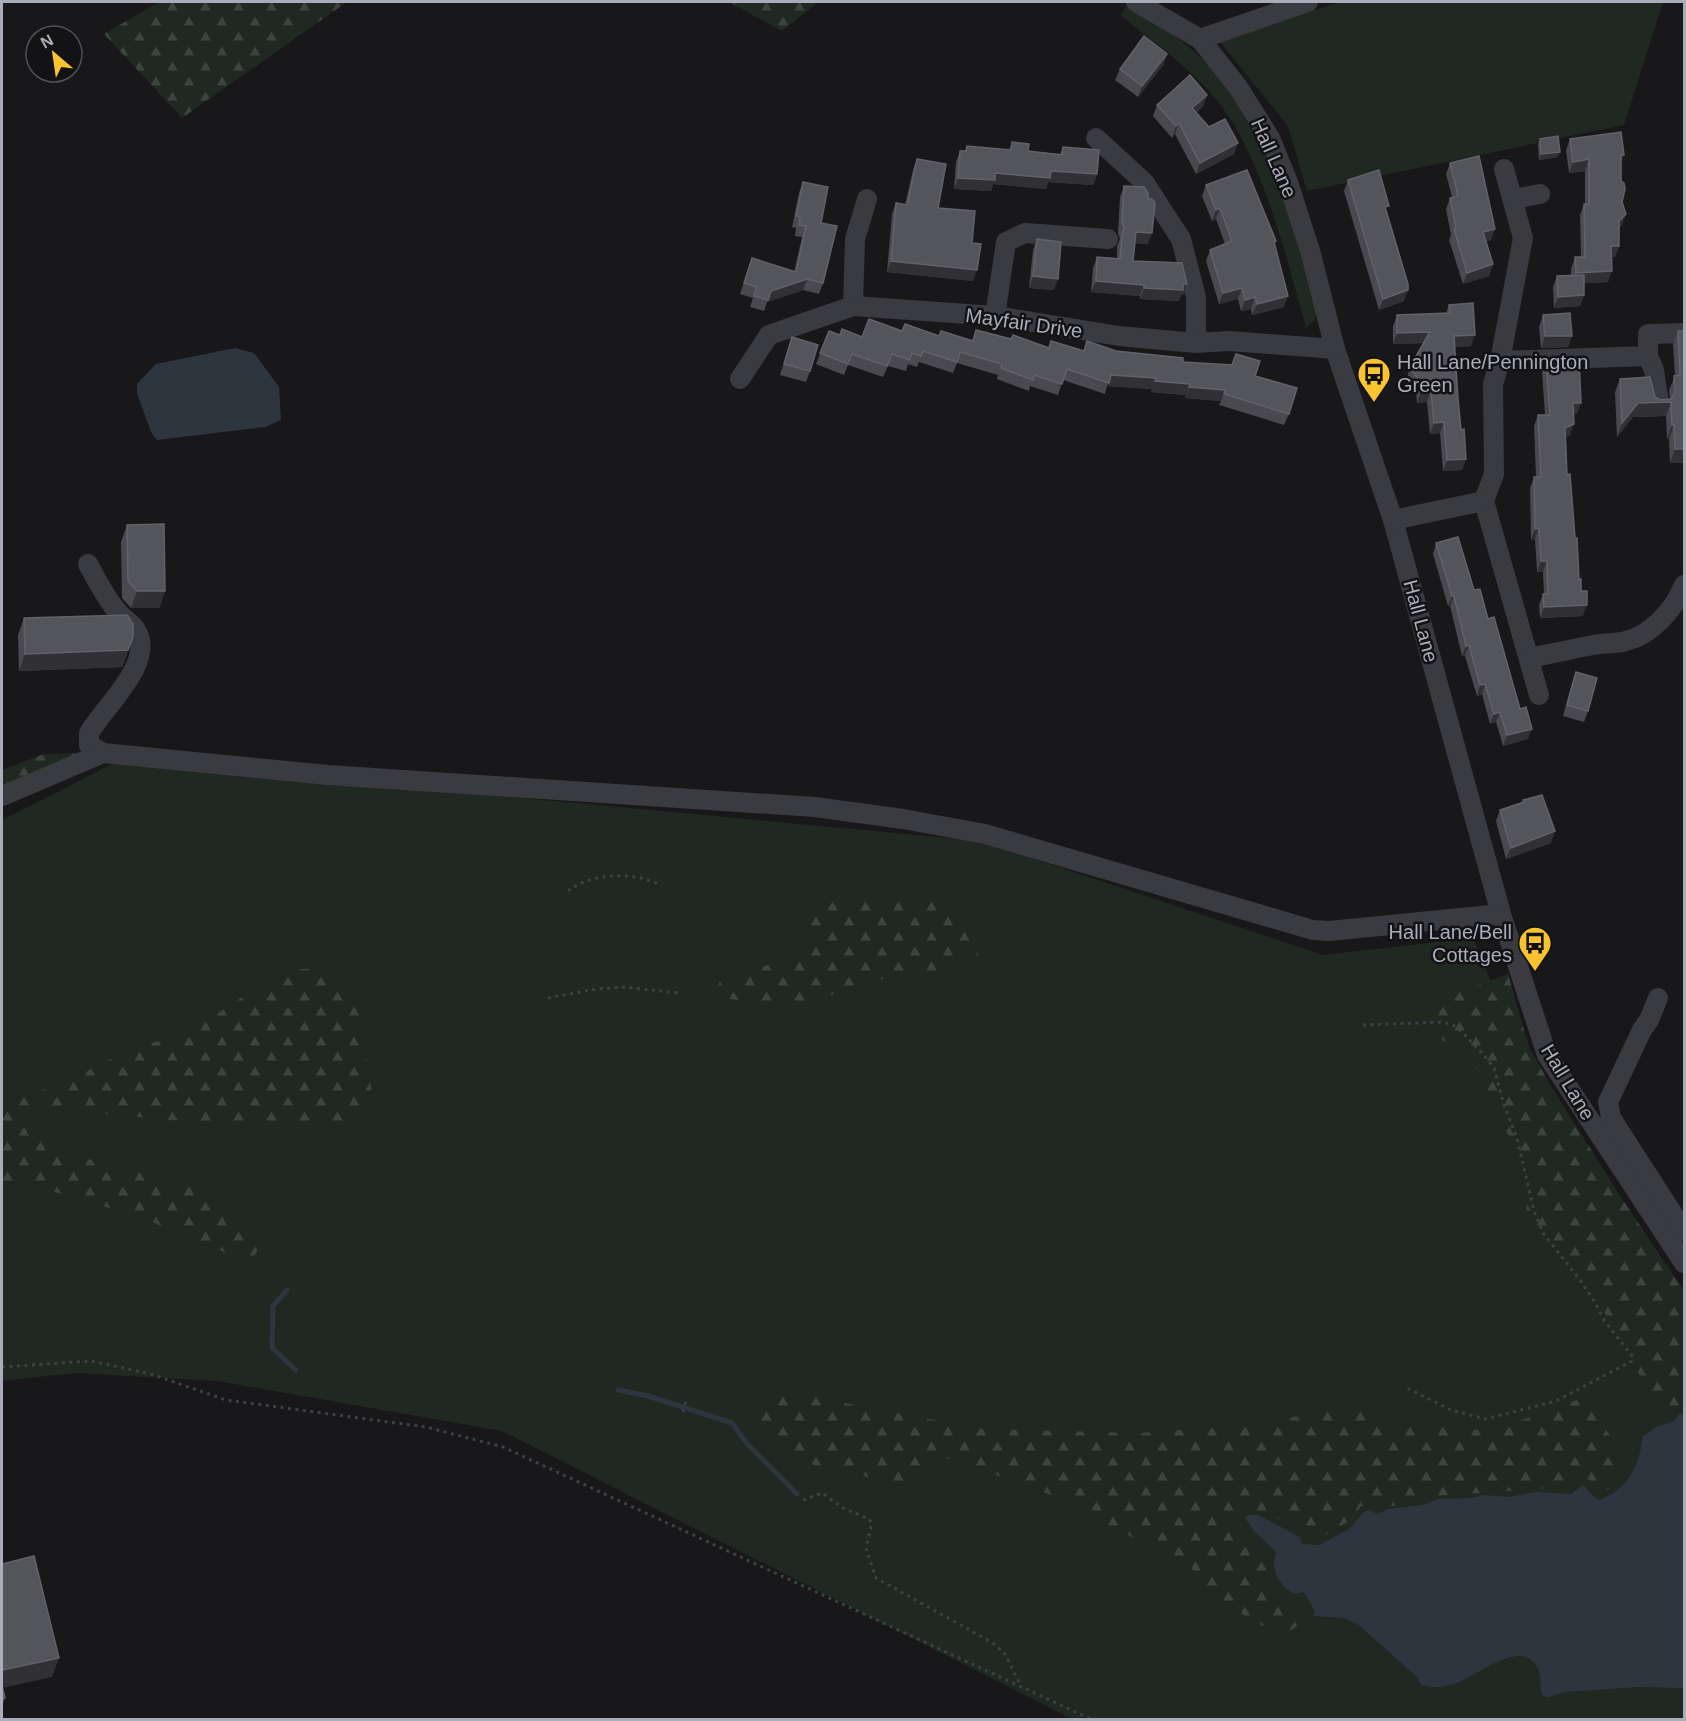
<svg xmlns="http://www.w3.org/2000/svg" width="1686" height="1721" viewBox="0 0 1686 1721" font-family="Arial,sans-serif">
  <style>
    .grass { fill: #1f2821 }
    .forest { fill: url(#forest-firs) }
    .water { fill: #2d363f }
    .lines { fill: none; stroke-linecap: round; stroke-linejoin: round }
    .stream { stroke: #2d363f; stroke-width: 5 }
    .path { stroke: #3e4046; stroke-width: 3; stroke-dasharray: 3 4.5; stroke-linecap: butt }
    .minor { stroke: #3a3b41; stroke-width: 20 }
    .wall { fill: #49494f }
    .shaded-wall { fill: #313135 }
    .building { fill: #54545b; stroke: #61626a; stroke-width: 1.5 }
    .labels { text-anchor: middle; stroke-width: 5; stroke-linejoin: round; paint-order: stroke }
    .street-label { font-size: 20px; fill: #a9adba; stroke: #131315 }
    .poi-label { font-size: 20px; fill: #a9adba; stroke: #131315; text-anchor: start }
  </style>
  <defs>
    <pattern id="forest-firs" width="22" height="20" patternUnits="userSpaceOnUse" patternTransform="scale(1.5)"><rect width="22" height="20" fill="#1f2821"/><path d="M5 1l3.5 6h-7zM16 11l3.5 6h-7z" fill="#3d443f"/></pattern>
  </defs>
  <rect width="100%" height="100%" fill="#18181a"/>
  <!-- grass -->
  <g class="grass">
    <path d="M1340 2H1663L1624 125 1307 191 1288 126 1220 42Z"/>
    <path d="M1128 3C1157 23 1187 42 1211 68 1267 125 1298 232 1317 309L1315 320 1306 328C1287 260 1263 159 1219 103 1192 69 1155 43 1121 16Z"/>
    <path d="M120 760 981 841 1323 955 1473 938 1514 1038 1684 1327V1719H1072L502 1431 217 1381 75 1373 2 1381V820Z"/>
  </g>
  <!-- forest -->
  <g class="forest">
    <path d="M159 2H347L182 118 104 34Z"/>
    <path d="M729 2H818L782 31Z"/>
    <path d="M103 753 2 804V770L44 754Z"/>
    <path d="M839 897 949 903 975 924 978 956 925 977 888 978 864 983 837 992 815 1004 787 1007 730 999 716 992 721 978 772 964 800 949 817 911Z"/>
    <path d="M331 968C341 985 355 1002 363 1020 367 1031 364 1045 366 1057 371 1093 384 1112 338 1125L189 1122 34 1106 27 1134C48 1143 70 1153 91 1160 146 1176 239 1186 258 1249L255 1255 248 1260 238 1259 214 1247 175 1234 153 1222 130 1214 51 1191 2 1183V1097L38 1091 63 1084 116 1056 158 1041 190 1025 217 1014 241 998 273 980 300 969Z"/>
    <path d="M1508 974 1529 1047 1551 1086 1619 1194 1684 1291V1408L1659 1409 1586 1280 1562 1251 1525 1217 1531 1178 1502 1123 1484 1080 1467 1053 1442 1040 1436 1001Z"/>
    <path d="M781 1391 983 1429 1137 1433 1241 1426 1354 1407 1393 1425 1435 1423 1475 1430 1508 1424 1548 1412 1584 1397 1617 1446 1623 1475 1610 1489H1595L1588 1479 1553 1488 1434 1496 1380 1509 1361 1506 1351 1520 1318 1539H1307C1293 1527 1273 1511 1253 1511 1247 1511 1240 1515 1235 1517L1247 1534 1267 1557 1271 1581 1278 1591 1291 1601 1297 1611 1300 1624 1290 1631 1255 1624 1237 1610 1213 1601 1201 1574 1057 1497 952 1459 936 1458 912 1490 861 1475 821 1468 796 1457 765 1435 759 1410 770 1393Z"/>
  </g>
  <!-- water -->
  <g class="water">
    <path d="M235 348 254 353 279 387 281 420 265 427 157 440 151 432 137 393V384L156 364Z"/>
    <path d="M1679 1414H1684V1688L1637 1687 1566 1692 1548 1697 1543 1696C1538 1686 1543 1675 1536 1665 1520 1639 1475 1677 1457 1683 1445 1688 1433 1688 1421 1685L1417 1677 1359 1625 1344 1618 1313 1616 1315 1611 1305 1594 1302 1592C1289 1599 1275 1578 1274 1566 1274 1562 1275 1557 1276 1552L1253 1530 1245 1517 1248 1515H1258L1300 1537 1302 1544 1319 1545 1349 1529 1364 1512 1370 1510 1377 1514 1388 1509 1423 1505 1438 1499 1472 1498 1484 1495 1508 1497 1537 1492 1571 1494 1583 1485 1594 1497 1599 1500C1626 1491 1641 1465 1642 1437L1656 1427 1675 1421Z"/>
  </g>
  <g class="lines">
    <!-- stream -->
    <g class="stream">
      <path d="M287 1290 273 1306 272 1348 296 1370"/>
      <path d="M618 1390 648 1396 732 1423 748 1445 797 1494"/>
    </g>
    <!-- path -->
    <g class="path">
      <path d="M568 891C592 873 631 871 658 884"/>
      <path d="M548 998 596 989 624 987 679 993"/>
      <path d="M1363 1025 1443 1022 1453 1025 1462 1032 1482 1053 1494 1068 1504 1105 1517 1138 1534 1211 1543 1233 1580 1280 1594 1301 1604 1320 1633 1357 1632 1361 1556 1401 1485 1419 1451 1410 1405 1387"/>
      <path d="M2 1367 91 1361 151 1374 226 1400 426 1427 503 1447 1093 1720"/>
      <path d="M683 1412 686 1401"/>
      <path d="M803 1500 822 1493 843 1508 869 1519 872 1523 866 1548 876 1578 993 1643 1005 1654 1019 1682"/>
    </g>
    <!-- minor -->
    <g class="minor">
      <path d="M1136 2 1200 39 1238 87 1270 138 1288 182 1311 254 1335 349 1393 520 1501 914 1547 1055 1684 1263"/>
      <path d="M1200 39 1308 2"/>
      <path d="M1096 138 1144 182 1181 239 1196 297V343"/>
      <path d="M1504 169 1523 238 1500 361 1493 384 1494 474 1484 501 1539 695"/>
      <path d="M1513 199 1540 194"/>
      <path d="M853 306 855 239 867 199"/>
      <path d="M995 316 1006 242 1025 233 1108 239"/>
      <path d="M1648 356 1654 370 1659 403"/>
      <path d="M1500 361 1648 356V334L1684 333"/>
      <path d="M740 379 769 335 853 306 995 316 1119 336 1196 343 1229 341 1335 349"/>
      <path d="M1393 520 1484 501"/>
      <path d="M88 564C97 580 105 597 117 611 122 618 131 622 136 630 156 662 104 707 89 733V745L103 753 328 775 815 807 903 819 985 834 1313 930 1329 931 1501 914"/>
      <path d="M1529 658C1550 654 1572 649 1593 645 1604 643 1615 644 1626 641 1652 635 1674 609 1684 585"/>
      <path d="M2 796 103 753"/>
      <path d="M1658 998 1649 1020 1642 1030 1608 1102 1611 1118 1684 1231"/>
    </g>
  </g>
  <!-- wall -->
  <g class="wall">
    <path d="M1167 54 1163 65 1138 97 1115 80 1120 69Z"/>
    <path d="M1207 95 1203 106 1196 113 1234 154 1196 174 1175 134 1172 138 1153 116 1157 105Z"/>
    <path d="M1540 139 1558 157 1539 160 1538 144Z"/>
    <path d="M1570 139 1621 165 1622 202V225L1619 228V246L1615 257H1611L1608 282 1584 283V295L1580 306 1554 308 1553 287 1557 276 1571 275V269L1575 257H1581L1580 215 1584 204H1585V171L1569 173 1566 150Z"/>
    <path d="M1012 142 1028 151 1060 154 1063 147 1097 174 1093 185 1048 182 1046 189 993 184 991 191 954 189 956 162 960 151H965L967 146 1009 150Z"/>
    <path d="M917 159 938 208 972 243 973 281 887 272 892 214 896 203 905 205 913 170Z"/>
    <path d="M1450 163 1491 240 1486 241 1493 264 1489 276 1463 284 1449 240 1451 235 1446 209 1450 198 1452 197 1446 174Z"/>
    <path d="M1348 180 1387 213 1404 301 1379 310 1344 191Z"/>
    <path d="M803 182 821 223 823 283 819 294 803 290 767 302 764 311 750 307 753 298 740 294 752 258 794 272 802 237 795 236 796 228 792 227 799 193Z"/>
    <path d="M1206 185 1275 244 1284 307 1252 315 1251 309 1241 311 1238 299 1219 304 1206 261 1210 250 1225 244 1216 219 1212 221 1202 196Z"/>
    <path d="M1124 186 1148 244 1135 243 1133 261 1187 284 1183 295H1181L1179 301 1140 299V296L1091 292 1093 268 1097 257 1117 258V246L1120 239 1118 233 1120 197Z"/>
    <path d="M1037 239 1054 290 1029 288 1033 250Z"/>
    <path d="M1449 305 1471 346 1454 347 1458 399 1461 430 1466 459 1462 470 1443 471 1440 433 1430 434 1427 402 1417 403 1416 392 1407 381 1408 374 1412 363 1424 343 1393 344V326L1397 315 1446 313Z"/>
    <path d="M1543 315 1572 336 1568 347 1541 348 1539 327Z"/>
    <path d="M976 330 1011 339 1048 348 1084 351H1116L1183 362 1232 365 1236 354 1289 414 1284 425 1219 405 1221 401 1185 398 1186 395 1151 392 1152 389 1107 386 1105 394 1063 380 1058 395 1030 386 1029 391 997 379 998 375 957 363 953 373 919 362 917 367 908 364 906 371 888 366 883 377 848 365 844 375 816 364 829 331 840 335 862 337 902 331 972 341Z"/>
    <path d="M1678 331H1684V463H1670L1669 439H1667L1666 416 1633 417 1617 437 1615 392 1620 379 1660 400 1670 399 1669 390 1675 376 1673 345Z"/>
    <path d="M792 337 810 371 806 382 780 375Z"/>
    <path d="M1546 361 1577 414H1573L1570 435 1566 437 1567 475 1583 616 1540 618 1539 605 1543 594H1544L1543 572H1537L1535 539 1531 540 1530 488 1534 477H1536L1534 426 1538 415H1545L1542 372Z"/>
    <path d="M127 525 165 591 159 608H131L122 598 121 542Z"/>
    <path d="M1436 543 1474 590 1488 619 1528 739 1503 746 1496 722 1490 724 1482 694 1477 696 1465 656H1462L1450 606H1448L1433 554Z"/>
    <path d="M24 618 127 654 122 667 19 671 18 635Z"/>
    <path d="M1576 672 1588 711 1584 722 1563 716 1572 683Z"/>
    <path d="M1523 800 1551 843 1506 859 1496 821 1500 810 1522 803Z"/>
  </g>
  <!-- shaded-wall -->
  <g class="shaded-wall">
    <path d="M1167 54 1163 65 1138 97 1142 86Z"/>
    <path d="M1207 95 1203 106 1188 120 1192 108Z"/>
    <path d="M1179 123 1175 134 1172 138 1176 126Z"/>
    <path d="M1238 143 1234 154 1196 174 1200 163Z"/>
    <path d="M1560 152 1558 157 1539 160 1541 154Z"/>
    <path d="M1621 155H1624L1620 166Z"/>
    <path d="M1589 159 1585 171 1569 173 1573 162Z"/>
    <path d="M1051 171 1097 174 1093 185 1048 182 1046 189 993 184 991 191 954 189 958 178 995 173Z"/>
    <path d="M1220 208 1216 219 1212 221 1216 210Z"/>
    <path d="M1626 214 1622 225 1615 232 1619 221Z"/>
    <path d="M1495 229 1491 240 1479 243 1483 232Z"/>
    <path d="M1136 232 1152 233 1148 244 1132 243Z"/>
    <path d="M1611 246H1619L1615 257H1607Z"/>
    <path d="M891 261 977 270 973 281 887 272Z"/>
    <path d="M1493 264 1489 276 1463 284 1467 273Z"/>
    <path d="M1612 271 1608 282 1572 284 1576 273Z"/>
    <path d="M1033 276 1058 279 1054 290 1029 288Z"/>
    <path d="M807 279 803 290 767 302 771 291Z"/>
    <path d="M1096 281 1144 285 1140 296 1091 292Z"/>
    <path d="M1183 284H1187L1183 295H1181L1179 301 1140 299 1144 288Z"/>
    <path d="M1242 288 1238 299 1219 304 1223 293Z"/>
    <path d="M1408 290 1404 301 1379 310 1383 299Z"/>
    <path d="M1584 295 1580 306 1554 308 1558 297Z"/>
    <path d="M1288 296 1284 307 1252 315 1257 304Z"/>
    <path d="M1255 297 1251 309 1241 311 1245 300Z"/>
    <path d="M1430 332 1426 343 1393 344 1397 333Z"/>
    <path d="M1475 335 1471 346 1450 347 1454 336Z"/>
    <path d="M1545 336H1572L1568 347 1541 348Z"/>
    <path d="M1111 375 1156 378 1152 389 1107 386Z"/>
    <path d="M1155 381 1190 384 1186 395 1151 392Z"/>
    <path d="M1189 387 1225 390 1221 401 1185 398Z"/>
    <path d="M1421 391H1431L1427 402 1417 403Z"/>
    <path d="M1671 402 1666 416 1633 417 1617 437 1622 423 1638 403Z"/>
    <path d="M1573 403H1581L1577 414H1569Z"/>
    <path d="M1444 422 1440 433 1430 434 1434 423Z"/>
    <path d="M1574 424 1570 435 1561 439 1565 428Z"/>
    <path d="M1672 425H1674L1669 439H1667Z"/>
    <path d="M1675 449H1684V463H1670Z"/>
    <path d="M1466 459 1462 470 1443 471 1447 460Z"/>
    <path d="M1539 528 1535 539 1531 540 1535 529Z"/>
    <path d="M1541 561H1547L1543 572H1537Z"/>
    <path d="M137 591H165L159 608H131Z"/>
    <path d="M1452 596H1454L1450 606H1448Z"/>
    <path d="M1587 605 1583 616 1540 618 1544 607Z"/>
    <path d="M133 637 122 667 19 671 25 654Z"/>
    <path d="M1469 645 1465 656H1462L1466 646Z"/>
    <path d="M1485 684 1482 694 1477 696 1480 685Z"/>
    <path d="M1500 712 1496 722 1490 724 1494 714Z"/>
    <path d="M1532 729 1528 739 1503 746 1507 735Z"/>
    <path d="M1555 831 1551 843 1506 859 1511 848Z"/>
    <path d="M59 1658 52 1677 2 1688V1670Z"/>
    <path d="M5 1698 2 1708V1700Z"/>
  </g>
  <!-- building -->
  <g class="building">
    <path d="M1144 36 1167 54 1142 86 1120 69Z"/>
    <path d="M1190 75 1207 95 1192 108 1209 127 1225 119 1238 143 1200 163 1179 123 1176 126 1157 105Z"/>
    <path d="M1621 132 1624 155H1621V181L1624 183 1625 189 1622 202 1626 214 1619 221V246H1611L1612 271 1576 273 1575 257H1585L1584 204H1589V159L1573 162 1570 139Z"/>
    <path d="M1558 136 1560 152 1541 154 1540 139Z"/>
    <path d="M1012 142 1029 144 1028 151 1062 155 1063 147 1099 150 1097 174 1051 171 1050 178 995 173V180L958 178 960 151H966L967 146 1011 150Z"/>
    <path d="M1479 156 1495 229 1483 232 1493 264 1467 273 1454 229 1456 228 1450 198 1458 196 1450 163Z"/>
    <path d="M917 159 946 164 938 208 975 211 972 243 981 244 977 270 891 261 896 203 907 205Z"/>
    <path d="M1247 170 1276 241 1274 242 1288 296 1257 304 1255 297 1245 300 1242 288 1223 293 1210 250 1232 241 1220 208 1216 210 1206 185Z"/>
    <path d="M1379 170 1389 206 1385 207 1408 284V290L1383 299 1348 180Z"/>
    <path d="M803 182 828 187 821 223 837 226 823 283 807 279 771 291 768 300 754 296 757 287 744 283 752 258 796 272 806 226 799 225 800 217 796 216Z"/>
    <path d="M1124 186 1144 187 1148 193V199H1152L1155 203 1152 233 1136 232 1133 261 1182 263 1187 284H1183V290L1144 288V285L1096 281 1097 257 1120 259 1122 235 1124 228 1122 222Z"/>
    <path d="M1037 239 1061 242 1058 279 1033 276Z"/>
    <path d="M1584 275V295L1558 297 1557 276Z"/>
    <path d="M1473 303 1475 335 1454 336 1458 399 1461 430 1464 429 1466 459 1447 460 1444 422 1434 423 1431 391H1421L1420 381 1411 369 1412 363 1430 332 1397 333V315L1450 313 1449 305Z"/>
    <path d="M1570 313 1572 336H1545L1543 315Z"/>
    <path d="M869 319 902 331 905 324 939 336 941 331 973 341 976 330 1011 339 1013 335 1049 348 1051 341 1084 351 1087 341 1116 351 1183 358V362L1232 365 1236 354 1260 361 1255 376 1297 388 1289 414 1224 394 1225 390 1189 387 1190 384 1155 381 1156 378 1111 375 1109 383 1067 369 1062 384 1034 375 1033 380 1001 368 1002 364 960 352 957 362 923 351 921 356 912 353 910 360 892 354 887 366 852 354 848 364 820 353 829 331 840 335 842 329 862 337Z"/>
    <path d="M1678 331H1684V449H1675L1674 425H1672L1671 402 1638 403 1622 423 1620 379 1650 377 1655 397 1660 400 1671 399 1675 393 1674 376 1680 375Z"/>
    <path d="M792 337 818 345 810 371 784 364Z"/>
    <path d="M1579 359 1581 403H1573L1574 424 1565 428 1567 475 1570 474 1575 538H1577L1579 580 1581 579V591H1587V605L1544 607 1543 594H1548L1547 561H1541L1539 528 1535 529 1534 477H1541L1538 415H1550L1546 361Z"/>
    <path d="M164 524 165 591H137L128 581 127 525Z"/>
    <path d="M1458 537 1474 590 1480 589 1488 619 1494 617 1520 709 1526 707 1532 729 1507 735 1500 712 1494 714 1485 684 1480 685 1469 645 1466 646 1454 596H1452L1436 543Z"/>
    <path d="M127 615 133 624V637L128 650 25 654 24 618Z"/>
    <path d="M1576 672 1597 678 1588 711 1567 705Z"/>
    <path d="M1542 795 1555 831 1511 848 1500 810 1524 802 1523 800Z"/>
    <path d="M34 1556 59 1658 2 1670V1564Z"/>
    <path d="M2 1686 5 1698 2 1700Z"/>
  </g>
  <!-- icons -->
  <defs>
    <symbol id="bus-pin" viewBox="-11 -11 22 30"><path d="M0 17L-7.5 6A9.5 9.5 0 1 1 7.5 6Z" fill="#fbc32f" stroke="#131315"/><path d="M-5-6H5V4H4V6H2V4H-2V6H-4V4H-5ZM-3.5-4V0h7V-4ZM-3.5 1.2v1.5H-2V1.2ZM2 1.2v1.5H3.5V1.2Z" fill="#111"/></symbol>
  </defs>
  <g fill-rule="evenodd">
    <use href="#bus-pin" x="1355" y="355" width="38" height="52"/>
    <use href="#bus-pin" x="1516" y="924" width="38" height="52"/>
  </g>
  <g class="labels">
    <!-- street labels -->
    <g class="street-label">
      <text transform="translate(1274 158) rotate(66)" y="7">Hall Lane</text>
      <text transform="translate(1024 323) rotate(8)" y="7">Mayfair Drive</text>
      <text transform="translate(1421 621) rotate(75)" y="7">Hall Lane</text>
      <text transform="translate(1568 1082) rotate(59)" y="7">Hall Lane</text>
    </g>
    <!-- poi labels -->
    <g class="poi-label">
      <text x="1397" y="369">Hall Lane/Pennington<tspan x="1397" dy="23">Green</tspan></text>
      <text x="1512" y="939" text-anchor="end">Hall Lane/Bell<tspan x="1512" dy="23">Cottages</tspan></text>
    </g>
  </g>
  <!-- border -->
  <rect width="1686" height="1721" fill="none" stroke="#a9adba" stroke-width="6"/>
  <!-- north arrow -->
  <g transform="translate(54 54) rotate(331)"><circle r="28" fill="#131315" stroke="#4f5157" stroke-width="1.5"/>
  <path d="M0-4.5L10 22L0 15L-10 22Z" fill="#fbc32f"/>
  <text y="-9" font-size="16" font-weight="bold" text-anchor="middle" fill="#a9adba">N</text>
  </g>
</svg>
